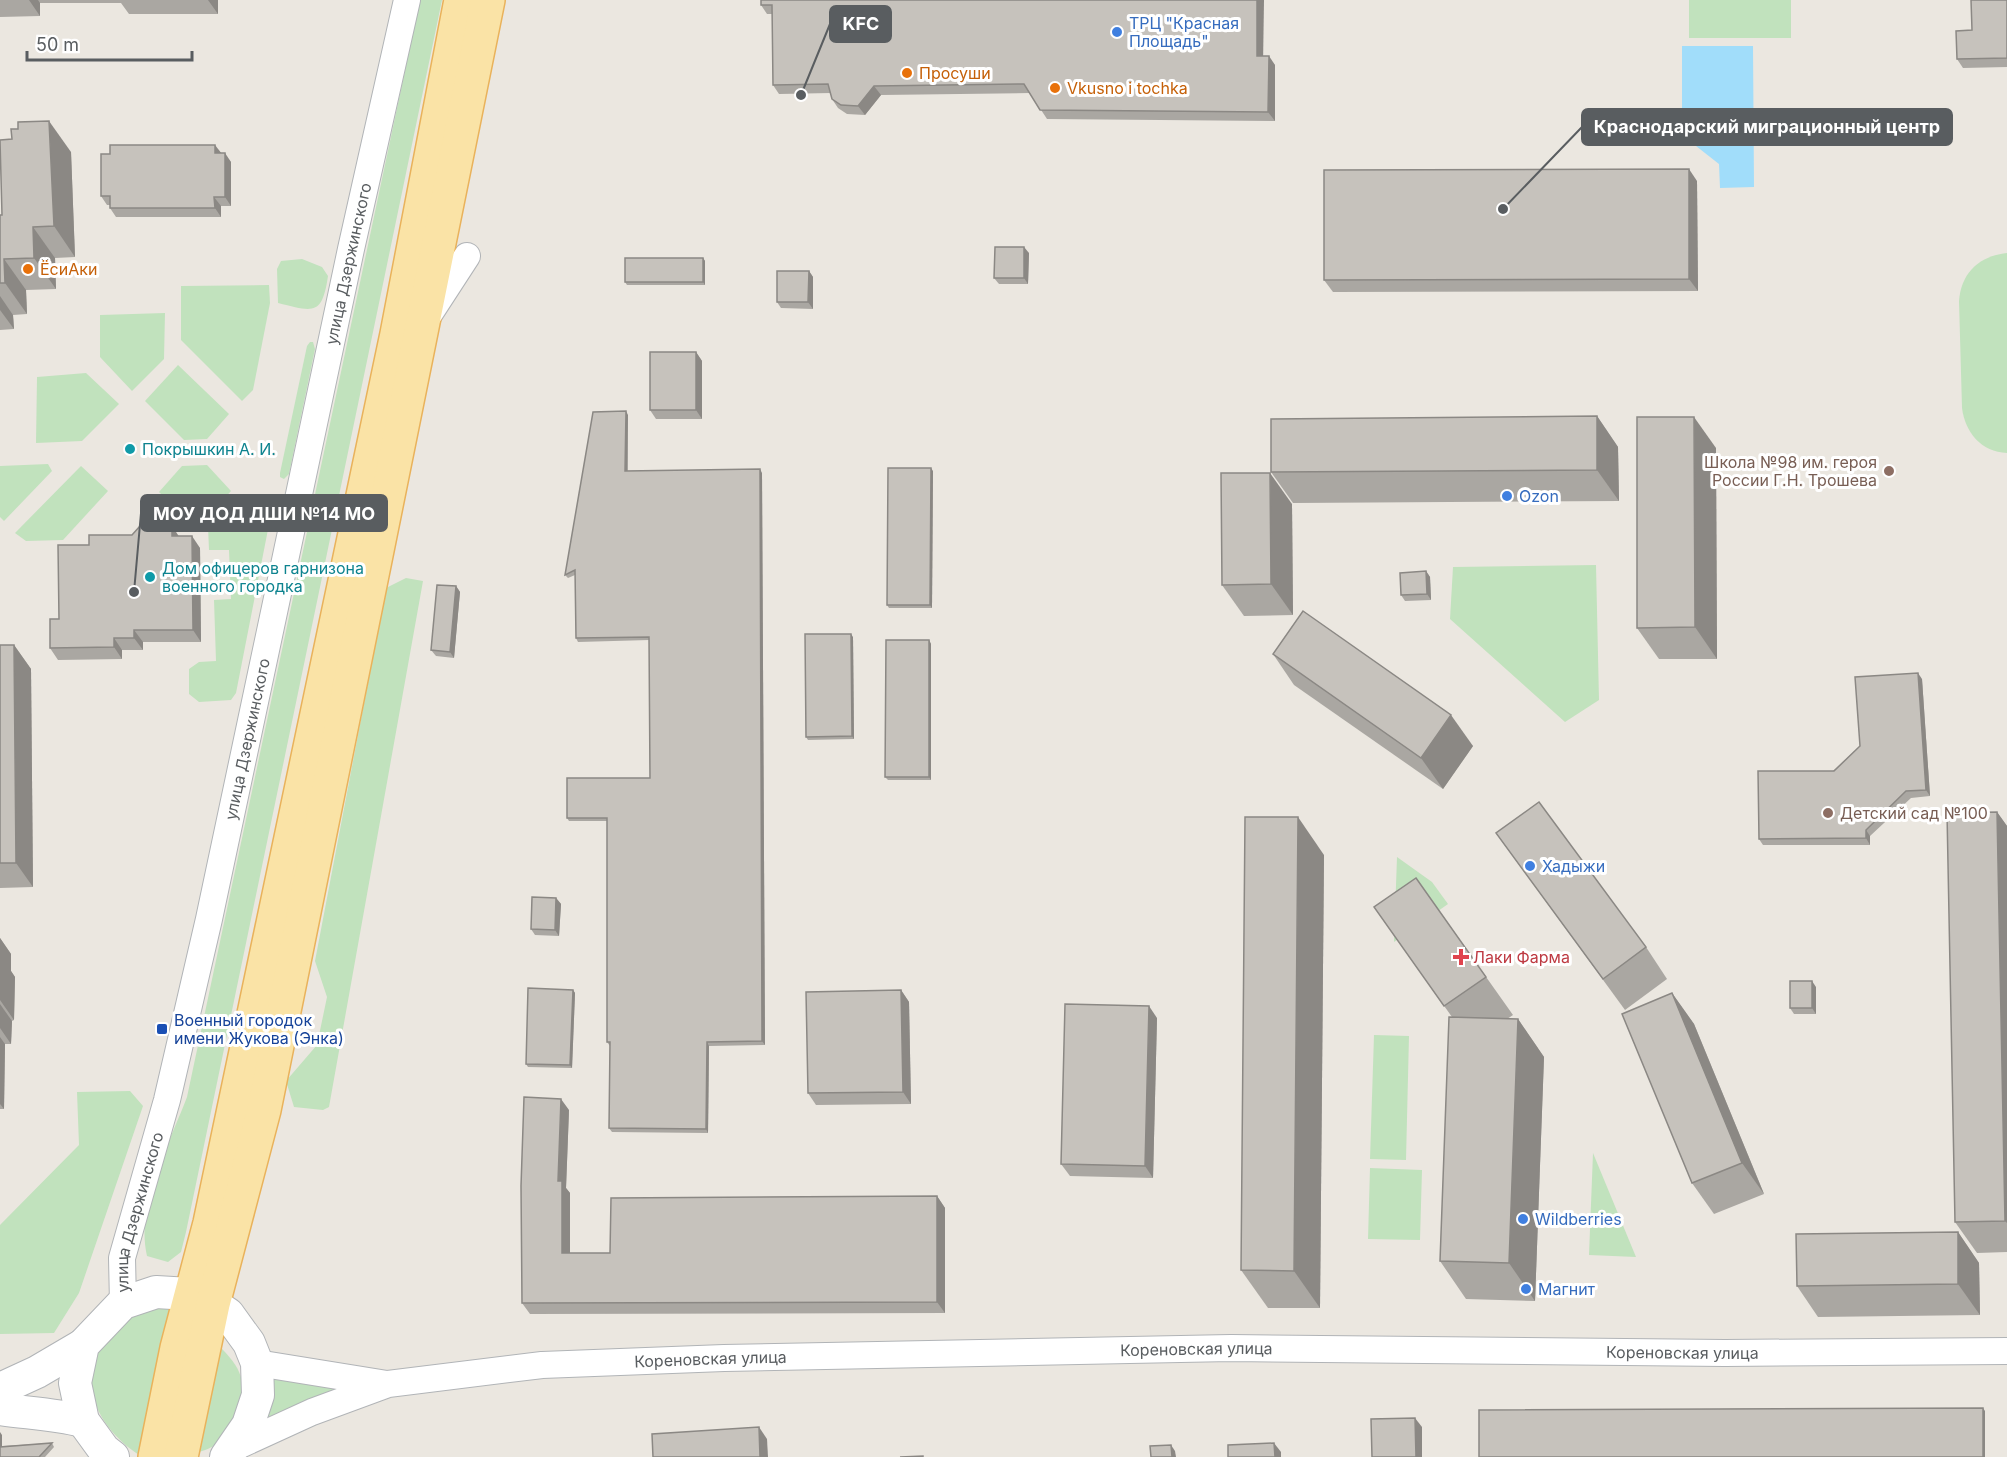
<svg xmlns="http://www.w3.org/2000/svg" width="2007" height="1457" viewBox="0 0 2007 1457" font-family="Inter,sans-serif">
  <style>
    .green { fill: #c1e2bd }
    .water { fill: #a1ddfa }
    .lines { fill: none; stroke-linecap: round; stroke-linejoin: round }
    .minor-casing { stroke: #b1b4b7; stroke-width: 28 }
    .tertiary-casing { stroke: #b1b4b7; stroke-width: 34 }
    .primary-casing { stroke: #e9b25b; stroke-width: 36 }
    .minor { stroke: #fff; stroke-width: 26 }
    .tertiary { stroke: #fff; stroke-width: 32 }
    .primary { stroke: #fae3a6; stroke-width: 33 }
    .wall { fill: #aaa7a2 }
    .shaded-wall { fill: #8b8884 }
    .building { fill: #c6c2bc; stroke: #8b8884; stroke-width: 1.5 }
    .shop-dot { fill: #3f7fe0; stroke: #fff; stroke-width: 2 }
    .food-dot { fill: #e8710a; stroke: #fff; stroke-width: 2 }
    .culture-dot { fill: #0f9aa8; stroke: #fff; stroke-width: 2 }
    .education-dot { fill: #8d6e63; stroke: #fff; stroke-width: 2 }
    .health-dot { fill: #e0444e; stroke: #fff; stroke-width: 2 }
    .transit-dot { fill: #1a4fb4; stroke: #fff; stroke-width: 2 }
    .labels { text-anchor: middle; stroke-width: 6; stroke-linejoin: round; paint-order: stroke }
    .shop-label { font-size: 16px; fill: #366cbe; stroke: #fff; text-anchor: start }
    .food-label { font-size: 16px; fill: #c56008; stroke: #fff; text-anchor: start }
    .street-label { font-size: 16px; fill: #595d60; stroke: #fff }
    .culture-label { font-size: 16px; fill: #0d838f; stroke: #fff; text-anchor: start }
    .education-label { font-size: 16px; fill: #785e54; stroke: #fff; text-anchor: end }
    .health-label { font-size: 16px; fill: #be3a42; stroke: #fff; text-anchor: start }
    .transit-label { font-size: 16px; fill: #164399; stroke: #fff; text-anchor: start }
    .leader { fill: none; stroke: #595d60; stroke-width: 2 }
    .callout-dot { fill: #595d60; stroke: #fff; stroke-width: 2 }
    .callout { fill: #595d60; stroke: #595d60; stroke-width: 2 }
    .callout-label { font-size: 18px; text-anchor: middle; font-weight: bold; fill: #fff }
  </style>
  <rect width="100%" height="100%" fill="#ebe7e0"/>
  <!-- green -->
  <g class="green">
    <path d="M420 0H442L186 1232 181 1252 168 1262 147 1256C135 1204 169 1145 187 1097Z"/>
    <rect x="1689" y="0" width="102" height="38"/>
    <path d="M2007 253V453C1981 452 1965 432 1962 408L1959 301C1961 273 1979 256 2007 253Z"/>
    <path d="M302 259 322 267 328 276C322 316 314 312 278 303L277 269 281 261Z"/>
    <path d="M269 285 270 303 253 390 242 401 181 340V286Z"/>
    <path d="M165 313 164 359 132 391 100 357V315Z"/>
    <path d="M310 342H313L315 349 289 474 284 479 280 477V473L307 346Z"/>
    <path d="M178 365 229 414 207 439 184 440 145 401Z"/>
    <path d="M86 373 119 404 82 441 36 443 37 377Z"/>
    <path d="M48 464 52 471 4 521 0 517V466Z"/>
    <path d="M207 465 231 491 210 514 183 515 159 492 182 466Z"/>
    <path d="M81 466 108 491 63 540 26 541 15 533Z"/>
    <path d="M236 501 272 509 236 693 231 700 199 702 189 694V669L199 662 216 661 214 600 231 599 229 550H209L208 526Z"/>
    <path d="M1596 565 1599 700 1565 722 1450 619 1453 567Z"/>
    <path d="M406 578 423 581 329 1107 323 1110 294 1107 286 1081 317 1045 327 997 315 961 386 588Z"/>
    <path d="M1397 857 1432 882 1448 904 1394 942Z"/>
    <path d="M1374 1035 1409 1036 1406 1160 1370 1159Z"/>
    <path d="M130 1091 143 1106 79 1293 54 1333 0 1334V1225L79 1145 77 1092Z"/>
    <path d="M1593 1153 1636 1257 1589 1255Z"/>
    <path d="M1370 1168 1422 1170 1420 1240 1368 1239Z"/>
    <path d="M178 1298 143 1457C101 1433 70 1379 107 1335 112 1329 119 1319 126 1315 141 1307 162 1304 178 1298Z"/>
    <path d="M218 1345C241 1367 249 1383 237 1414 226 1440 219 1447 192 1454Z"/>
    <path d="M265 1369 364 1385 259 1431Z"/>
  </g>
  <!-- water -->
  <path class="water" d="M1682 46H1753L1754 187 1720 188 1719 164 1682 135Z"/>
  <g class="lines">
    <defs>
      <g id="minor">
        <path d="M428 316 467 256"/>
        <path id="s1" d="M123 1303 122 1258 167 1100 209 919 351 249 407 0"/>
        <path d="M257 1363 387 1384"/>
        <path id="s2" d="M229 1450 312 1412 388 1384 542 1365 724 1358 1231 1348 1725 1353 2007 1351"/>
      </g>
      <g id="tertiary">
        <path d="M0 1389 37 1372 83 1345"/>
        <path d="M0 1409C28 1413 55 1414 83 1421"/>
        <path d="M113 1457 104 1450 83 1421 75 1383 83 1345 123 1303 156 1292 190 1294 213 1304 228 1314 249 1343 257 1363 258 1395 248 1425 226 1457"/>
      </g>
      <g id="primary">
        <path d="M155 1457 177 1348 210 1223 397 334 461 0"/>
        <path d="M181 1457 213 1304 264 1110 488 0"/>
      </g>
    </defs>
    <!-- minor casing -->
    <use href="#minor" class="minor-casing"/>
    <!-- tertiary casing -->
    <use href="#tertiary" class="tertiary-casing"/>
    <!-- primary casing -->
    <use href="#primary" class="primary-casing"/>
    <!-- minor -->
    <use href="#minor" class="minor"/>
    <!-- tertiary -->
    <use href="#tertiary" class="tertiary"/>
    <!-- primary -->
    <use href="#primary" class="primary"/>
  </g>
  <!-- wall -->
  <g class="wall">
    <path d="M0 0H218V14H129L121 3H40V16L0 17Z"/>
    <path d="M761 0 1263 56 1275 65V121L1047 119 1030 93 881 95 865 115 847 114 838 108 832 99 831 93 779 94 773 85 772 14H767L761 5Z"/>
    <path d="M2007 0V67L1963 68 1957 59 1972 30Z"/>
    <path d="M71 152 75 257 55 258 56 289 26 290 27 314 13 315 14 329 0 330V215H2Z"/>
    <path d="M221 153 231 162V206H221V217H116L110 208V205H107L101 196Z"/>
    <path d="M1697 181 1698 291 1333 292 1324 280Z"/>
    <path d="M1029 253 1028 284H999L994 278Z"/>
    <path d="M703 258 705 261V285H627L625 282Z"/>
    <path d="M809 271 813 277V309L781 308 777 302Z"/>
    <path d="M696 352 702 361V419H656L650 410Z"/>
    <path d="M628 415V471L762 473 765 1045 709 1046 708 1133 612 1132 609 1128 610 1046 607 1042V821H569L567 818 650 778 649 640 578 642 576 638 575 575 568 578 565 575Z"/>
    <path d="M1597 416 1618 447 1619 501 1293 503 1271 472Z"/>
    <path d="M1716 448 1717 659H1659L1637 628Z"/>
    <path d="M933 471 932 608H889L887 605Z"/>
    <path d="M1292 504 1293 615 1244 616 1222 585Z"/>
    <path d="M172 526 178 536 200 548 201 642H143V650H122V659L58 660 50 648 59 619 89 545Z"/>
    <path d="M1426 571 1430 577 1431 600 1405 601 1401 595Z"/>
    <path d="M456 586 460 592 454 658 436 656 431 650Z"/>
    <path d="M853 637 854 739 808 740 806 737Z"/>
    <path d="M929 640 931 644V780H888L885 777Z"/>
    <path d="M0 645H14L31 669 33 887 0 888Z"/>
    <path d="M1273 654 1473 746 1443 789 1294 685Z"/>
    <path d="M1922 679 1930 796 1911 798 1870 836V845H1763L1759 839 1860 746Z"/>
    <path d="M1997 812 2007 826V1252L1977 1253 1955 1222Z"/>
    <path d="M1496 833 1646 947 1667 979 1625 1010Z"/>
    <path d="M1324 855 1320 1308H1268L1241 1270Z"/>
    <path d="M1416 878 1513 1015 1507 1019H1518L1544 1057 1535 1301 1466 1299 1440 1261 1452 1017 1374 907Z"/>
    <path d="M556 898 561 904 559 936 535 935 531 929Z"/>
    <path d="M0 938 11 954V971L15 977 14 1020 12 1021 11 1044H5L4 1109H0Z"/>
    <path d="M1816 987V1014H1794L1790 1008Z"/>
    <path d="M573 990 575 993 572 1068 528 1067 526 1064Z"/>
    <path d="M901 990 909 1002 911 1104 816 1105 808 1093Z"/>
    <path d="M1672 993 1694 1024 1764 1194 1714 1214 1692 1183Z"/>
    <path d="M1157 1018 1153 1178 1070 1176 1061 1164Z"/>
    <path d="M569 1110 566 1188 570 1193V1253H610L937 1196 945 1208V1313L530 1314 522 1303Z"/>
    <path d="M1958 1232 1979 1263 1980 1315 1818 1317 1797 1286Z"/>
    <path d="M2 1435V1446L52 1443 54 1447 45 1457H0Z"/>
  </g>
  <!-- shaded-wall -->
  <g class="shaded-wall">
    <path d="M29 0H38L40 3V16Z"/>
    <path d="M208 0H218V14Z"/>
    <path d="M1257 0H1264L1263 65 1257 56Z"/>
    <path d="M1269 56 1275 65V121L1268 112Z"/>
    <path d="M874 86 881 95 865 115 858 106Z"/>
    <path d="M49 121 71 152 75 257 54 226Z"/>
    <path d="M215 145 222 154 215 153Z"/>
    <path d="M225 153 231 162V206L225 197Z"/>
    <path d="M1689 169 1697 181 1698 291 1689 279Z"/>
    <path d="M214 197 221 206V217L215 208Z"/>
    <path d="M33 227 55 258 56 289 34 258Z"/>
    <path d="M1024 247 1029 253 1028 284 1024 278Z"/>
    <path d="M703 258 705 261V285L703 282Z"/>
    <path d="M4 259 26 290 27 314 5 283Z"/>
    <path d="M809 271 813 277V309L808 302Z"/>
    <path d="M0 296 13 315 14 329 0 310Z"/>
    <path d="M696 352 702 361V419L696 410Z"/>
    <path d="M626 411 628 415 627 475 625 471Z"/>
    <path d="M1597 416 1618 447 1619 501 1597 470Z"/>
    <path d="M1694 417 1716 448 1717 659 1695 627Z"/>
    <path d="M931 468 933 471 932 608 930 605Z"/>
    <path d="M760 469 762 473 765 1045 762 1041Z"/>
    <path d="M1270 473 1292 504 1293 615 1271 584Z"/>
    <path d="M172 526 180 538 172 536Z"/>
    <path d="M192 536 200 548 201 642 193 630Z"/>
    <path d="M1426 571 1430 577 1431 600 1427 594Z"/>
    <path d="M456 586 460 592 454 658 450 652Z"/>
    <path d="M134 630 143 642V650L134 638Z"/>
    <path d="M851 634 853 637 854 739 852 736Z"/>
    <path d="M114 638 122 650V659L114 647Z"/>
    <path d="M929 640 931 644V780L929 777Z"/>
    <path d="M14 645 31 669 33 887 16 863Z"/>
    <path d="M1918 673 1922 679 1930 796 1926 790Z"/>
    <path d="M1451 715 1473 746 1443 789 1421 758Z"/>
    <path d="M1997 812 2007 826V1223L2005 1221Z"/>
    <path d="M1298 817 1324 855 1320 1308 1294 1271Z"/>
    <path d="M1866 830 1870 836V845L1866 838Z"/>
    <path d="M556 898 561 904 559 936 555 930Z"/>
    <path d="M0 938 11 954V971L15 977 14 1020 0 1000Z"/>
    <path d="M1812 981 1816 987V1014L1812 1008Z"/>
    <path d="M573 990 575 993 572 1068 570 1065Z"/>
    <path d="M901 990 909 1002 911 1104 903 1092Z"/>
    <path d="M1672 993 1694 1024 1764 1194 1742 1163Z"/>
    <path d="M0 1004 12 1021 11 1044 0 1028Z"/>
    <path d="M1149 1006 1157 1018 1153 1178 1145 1166Z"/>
    <path d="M1518 1019 1544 1057 1535 1301 1509 1263Z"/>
    <path d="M0 1037 5 1044 4 1109 0 1104Z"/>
    <path d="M707 1042 709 1046 708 1133 706 1129Z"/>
    <path d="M561 1099 569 1110 566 1188 570 1193V1265L562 1253 558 1181Z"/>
    <path d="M937 1196 945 1208V1313L937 1302Z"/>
    <path d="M1958 1232 1979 1263 1980 1315 1958 1284Z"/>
    <path d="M1983 1408 1985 1411V1457H1983Z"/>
    <path d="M1415 1418 1422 1427V1457H1416Z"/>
    <path d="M759 1427 767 1439 768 1457H760Z"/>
    <path d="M0 1432 2 1435V1451L0 1447Z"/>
    <path d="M1274 1443 1281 1452V1457H1275Z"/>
    <path d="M1171 1445 1175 1451 1176 1457H1172Z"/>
  </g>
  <!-- building -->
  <g class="building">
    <path d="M761 0H1257V56H1269L1268 112 1040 110 1024 84 874 86 858 106 841 105 832 99 828 84 773 85 772 5H761Z"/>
    <path d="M1971 0H2007V58L1957 59 1956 31 1972 30Z"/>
    <path d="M49 121 54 226 33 227 34 258 4 259 5 283H0V215H2L0 140 12 139 11 129H18V122Z"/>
    <path d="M110 145H215V153H225V197H214L215 208H110V196H101V154H110Z"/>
    <path d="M1689 169V279L1324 280V170Z"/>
    <path d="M995 247H1024V278H994Z"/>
    <rect x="625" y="258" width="78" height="24"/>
    <path d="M777 271H809L808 302H777Z"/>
    <rect x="650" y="352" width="46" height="58"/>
    <path d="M626 411 625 471 760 469 762 1041 707 1042 706 1129 609 1128 610 1042H607V818H567V778H650L649 637 576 638 575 570 565 575 593 412Z"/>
    <path d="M1597 416V470L1271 472V419Z"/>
    <path d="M1637 417H1694L1695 627 1637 628Z"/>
    <path d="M888 468H931L930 605H887Z"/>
    <path d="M1221 473H1270L1271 584 1222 585Z"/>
    <path d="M140 526H172V536H192L193 630H134V638H114V647L50 648V619H59L58 545H89V535H132Z"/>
    <path d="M1426 571 1427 594 1401 595 1400 573Z"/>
    <path d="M437 585 456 586 450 652 431 650Z"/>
    <path d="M1303 611 1451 715 1421 758 1273 654Z"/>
    <path d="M805 634H851L852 736 806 737Z"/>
    <path d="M886 640H929V777H885Z"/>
    <path d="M0 645H14L16 863H0Z"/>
    <path d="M1918 673 1926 790 1906 791 1866 830V838L1759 839 1758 771H1834L1860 746 1855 677Z"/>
    <path d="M1539 802 1646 947 1603 979 1496 833Z"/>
    <path d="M1997 812 2005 1221 1955 1222 1947 813Z"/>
    <path d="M1245 817H1298L1294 1271 1241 1270Z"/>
    <path d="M1416 878 1486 977 1444 1006 1374 907Z"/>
    <path d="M532 897 556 898 555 930 531 929Z"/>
    <rect x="1790" y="981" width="22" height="27"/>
    <path d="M528 988 573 990 570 1065 526 1064Z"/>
    <path d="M901 990 903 1092 808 1093 806 992Z"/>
    <path d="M1672 993 1742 1163 1692 1183 1622 1014Z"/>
    <path d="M1065 1004 1149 1006 1145 1166 1061 1164Z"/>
    <path d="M1449 1017 1518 1019 1509 1263 1440 1261Z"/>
    <path d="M524 1097 561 1099 558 1181H562V1253H610L611 1198 937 1196V1302L522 1303 521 1186Z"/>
    <path d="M1958 1232V1284L1797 1286 1796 1234Z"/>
    <path d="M1983 1408V1457H1479V1410Z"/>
    <path d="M1415 1418 1416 1457H1372L1371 1419Z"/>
    <path d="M759 1427 760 1457H653L652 1434Z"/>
    <path d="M52 1443 39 1457H0V1447Z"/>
    <path d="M1274 1443 1275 1457H1228V1445Z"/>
    <path d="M1171 1445 1172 1457H1151L1150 1446Z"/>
    <path d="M923 1456V1457H900Z"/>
  </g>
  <!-- markers -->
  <g class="shop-dot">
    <circle cx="1117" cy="32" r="6"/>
    <circle cx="1507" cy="496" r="6"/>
    <circle cx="1530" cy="866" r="6"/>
    <circle cx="1523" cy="1219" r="6"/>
    <circle cx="1526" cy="1289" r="6"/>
  </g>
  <g class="food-dot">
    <circle cx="907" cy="73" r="6"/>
    <circle cx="1055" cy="88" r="6"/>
    <circle cx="28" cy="269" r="6"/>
  </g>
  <g class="culture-dot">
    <circle cx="130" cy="449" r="6"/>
    <circle cx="150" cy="577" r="6"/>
  </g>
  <g class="education-dot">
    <circle cx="1889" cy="471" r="6"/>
    <circle cx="1828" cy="813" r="6"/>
  </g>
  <path class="health-dot" d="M1458 948h6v6h6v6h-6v6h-6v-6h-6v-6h6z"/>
  <rect class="transit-dot" x="156" y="1023" width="12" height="12" rx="3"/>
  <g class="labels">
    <!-- shop labels -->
    <g class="shop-label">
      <text x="1129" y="29">ТРЦ "Красная<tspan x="1129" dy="18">Площадь"</tspan></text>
      <text x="1519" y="502">Ozon</text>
      <text x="1542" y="872">Хадыжи</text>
      <text x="1535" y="1225">Wildberries</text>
      <text x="1538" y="1295">Магнит</text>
    </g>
    <!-- food labels -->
    <g class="food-label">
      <text x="919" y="79">Просуши</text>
      <text x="1067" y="94">Vkusno i tochka</text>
      <text x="40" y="275">ЁсиАки</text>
    </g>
    <!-- street labels -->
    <g class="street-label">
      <text dy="6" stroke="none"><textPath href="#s1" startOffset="1065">улица Дзержинского</textPath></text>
      <text dy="6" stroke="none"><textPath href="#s1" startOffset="579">улица Дзержинского</textPath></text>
      <text dy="6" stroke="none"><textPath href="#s1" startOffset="93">улица Дзержинского</textPath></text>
      <text dy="6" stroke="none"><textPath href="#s2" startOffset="982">Кореновская улица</textPath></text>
      <text dy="6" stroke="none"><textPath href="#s2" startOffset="1468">Кореновская улица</textPath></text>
      <text dy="6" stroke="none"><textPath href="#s2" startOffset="496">Кореновская улица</textPath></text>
    </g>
    <!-- culture labels -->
    <g class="culture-label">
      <text x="142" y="455">Покрышкин А. И.</text>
      <text x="162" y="574">Дом офицеров гарнизона<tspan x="162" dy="18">военного городка</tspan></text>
    </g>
    <!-- education labels -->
    <g class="education-label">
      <text x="1877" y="468">Школа №98 им. героя<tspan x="1877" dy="18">России Г.Н. Трошева</tspan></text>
      <text x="1840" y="819" text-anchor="start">Детский сад №100</text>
    </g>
    <!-- health labels -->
    <g class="health-label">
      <text x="1473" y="963">Лаки Фарма</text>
    </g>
    <!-- transit labels -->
    <g class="transit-label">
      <text x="174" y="1026">Военный городок<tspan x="174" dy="18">имени Жукова (Энка)</tspan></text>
    </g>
  </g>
  <!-- callouts -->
  <path class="leader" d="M801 95L830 24M1503 209L1582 127M134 592L141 513"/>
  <g class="callout-dot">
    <circle cx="801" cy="95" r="6"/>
    <circle cx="1503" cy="209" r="6"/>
    <circle cx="134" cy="592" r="6"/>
  </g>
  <g class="callout">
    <rect x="830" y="6" width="61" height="36" rx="6"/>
    <rect x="1582" y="109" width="370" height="36" rx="6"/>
    <rect x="141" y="495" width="246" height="36" rx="6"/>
  </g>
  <g class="callout-label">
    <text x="861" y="30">KFC</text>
    <text x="1767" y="133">Краснодарский миграционный центр</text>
    <text x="264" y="520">МОУ ДОД ДШИ №14 МО</text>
  </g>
  <!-- scale -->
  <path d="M27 51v9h165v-9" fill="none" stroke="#595d60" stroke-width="3"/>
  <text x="36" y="51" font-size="18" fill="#595d60" stroke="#ffffff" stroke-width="4.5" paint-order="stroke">50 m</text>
</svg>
